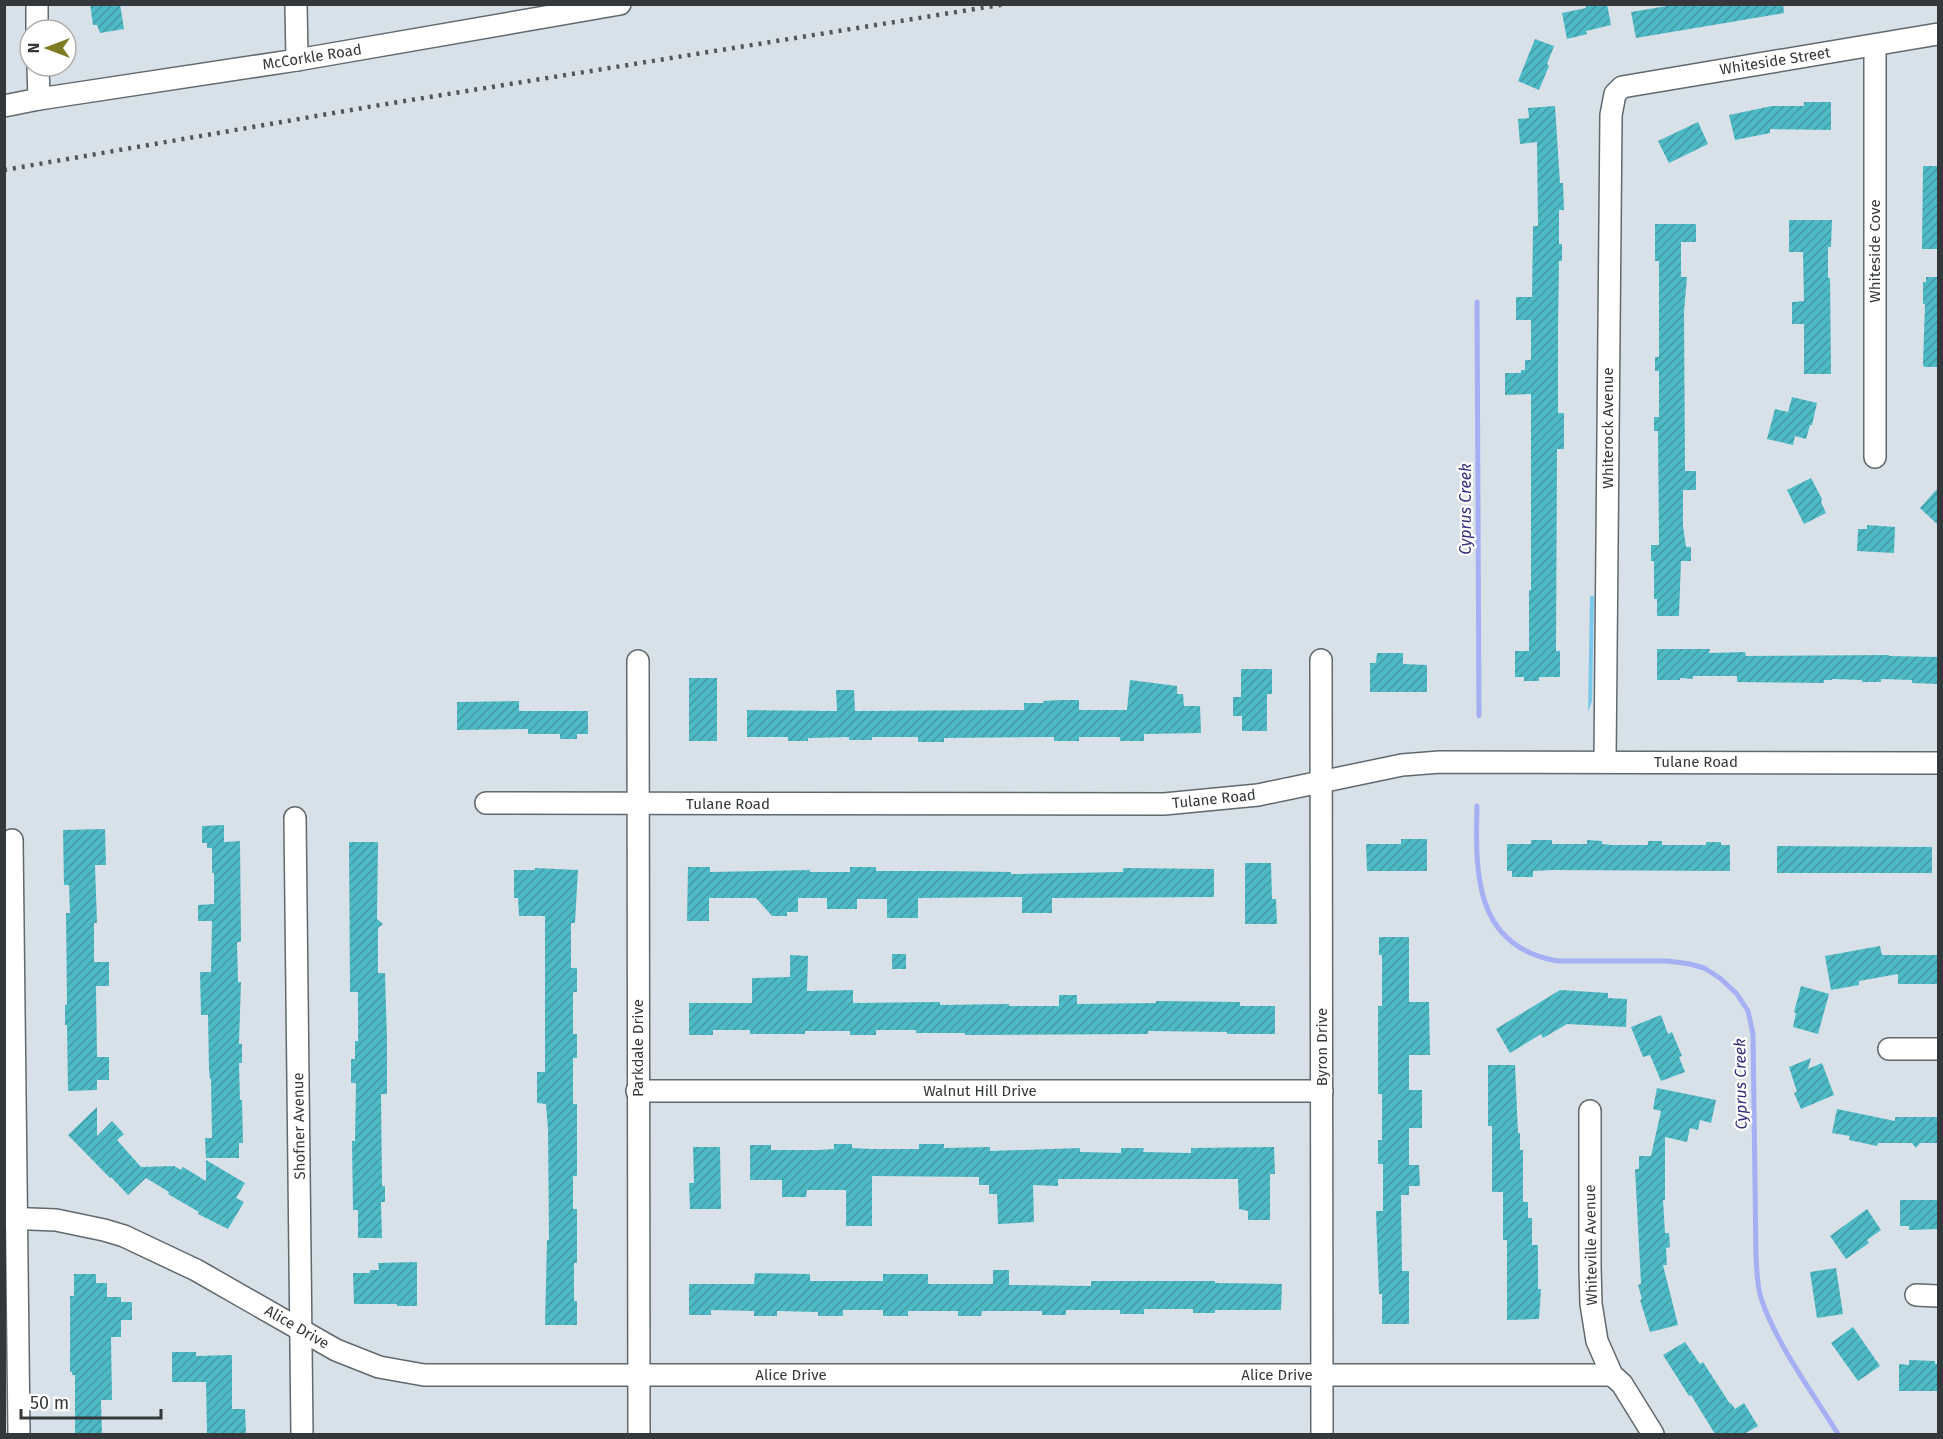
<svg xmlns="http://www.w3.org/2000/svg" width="1943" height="1439" viewBox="0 0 1943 1439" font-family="'Fira Sans',sans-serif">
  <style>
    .green { fill: #7ac8ec }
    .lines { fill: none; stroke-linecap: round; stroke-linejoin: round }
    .stream { stroke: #a7aff4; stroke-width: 5 }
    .building { fill: url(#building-hatch) }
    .street-casing { stroke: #5f696e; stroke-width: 24 }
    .street { stroke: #fff; stroke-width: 21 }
    .rail { stroke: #515658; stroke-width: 4.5; stroke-dasharray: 3 6; stroke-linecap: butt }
    .labels { text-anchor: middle; stroke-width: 4.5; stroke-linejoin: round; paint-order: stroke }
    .street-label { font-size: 15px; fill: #34383a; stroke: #fff }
    .water-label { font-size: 16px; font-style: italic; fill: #302e7d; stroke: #fff }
  </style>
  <defs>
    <pattern id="building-hatch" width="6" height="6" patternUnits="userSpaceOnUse" patternTransform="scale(1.5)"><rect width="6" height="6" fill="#4ebac6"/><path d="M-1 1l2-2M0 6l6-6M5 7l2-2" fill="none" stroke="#4298a2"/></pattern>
  </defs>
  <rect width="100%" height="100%" fill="#d7e1e7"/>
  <!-- green -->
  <path class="green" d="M1590 596H1594L1592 701 1588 712Z"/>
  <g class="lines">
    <!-- stream -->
    <g class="stream">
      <path d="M1477 302 1479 716"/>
      <path d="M1477 806C1475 875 1475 947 1558 961H1668L1690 964 1704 968 1720 978 1737 994 1748 1011 1753 1034 1756 1257C1757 1271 1757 1285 1761 1298 1776 1344 1813 1393 1838 1434"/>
    </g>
  </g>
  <!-- building -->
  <g class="building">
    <path d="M90 4H120L124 29 100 33 97 25H93Z"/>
    <path d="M1585 4H1607L1611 25 1586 31 1587 34 1567 39 1562 13 1586 8Z"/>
    <path d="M1679 4H1783L1784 13 1636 38 1631 12Z"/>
    <path d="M1535 39 1554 46 1547 64 1549 66 1539 90 1518 81Z"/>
    <path d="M1804 102H1831V130L1770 129V133L1735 140 1729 115 1772 106H1804Z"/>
    <path d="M1555 106 1560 183H1563L1564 210H1559V244H1562V261H1559L1558 329V413H1564V449H1557L1556 651H1560V677H1539V681H1524V677H1515V651H1529V590H1531V394L1505 395V373H1521V370H1525V360H1531V320H1516V297H1532L1533 226H1538L1537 142 1520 144 1518 119 1529 118 1528 108Z"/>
    <path d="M1698 122 1708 144 1669 163 1658 141Z"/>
    <path d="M1923 166H1938V249H1922Z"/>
    <path d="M1789 220H1832L1831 247H1828V278H1830L1831 374H1804V324H1792V302L1804 301 1803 252H1789Z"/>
    <path d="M1655 224H1696V242H1681V277H1687L1684 311 1685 471H1696V490H1683V526L1686 547H1691V561H1681L1679 616H1657V599H1654V561H1651V545H1659L1658 431H1654V417H1659V371H1655V357H1659V261H1655Z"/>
    <path d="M1926 277H1938V367H1924L1923 364 1925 304H1923V282H1926Z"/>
    <path d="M1792 397 1817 403 1812 425H1810L1806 439 1795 436 1793 445 1767 439 1775 409 1788 412Z"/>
    <path d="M1811 478 1822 499 1821 502 1826 513 1804 524 1787 490Z"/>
    <path d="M1938 488V525L1920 508Z"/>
    <path d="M1867 525 1895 527 1894 553 1857 551 1858 529H1867Z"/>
    <path d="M1657 649H1710L1709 653 1745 652 1746 656 1889 655V656L1938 657V684L1912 683V680L1881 679V682H1862V680L1832 679V680H1824V683L1737 682V676H1693V679L1680 678V680H1657Z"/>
    <path d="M1377 653H1403V664L1427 665V692H1370V663H1376Z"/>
    <path d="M1241 669H1272V694H1267V731H1242V716H1233V697H1241Z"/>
    <rect x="689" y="678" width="28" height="63"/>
    <path d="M1130 680 1177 686V694H1183L1184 706H1200L1201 733 1144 734V741H1120V737H1079V741H1054V737L944 738V742H918V737H872V740H849V737L808 738V741H788V737H747V710L837 711 836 690H854L855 711 1024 710V703H1044L1043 701 1060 700H1079V710H1127Z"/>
    <path d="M519 701V711H588V734H577V739H560V734H528V729L457 730V702Z"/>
    <path d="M224 825V842L240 841 241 942H237L238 982H241L239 1044H242V1063H239L240 1100H242L243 1143H239V1158H206L205 1138H212L211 1079H210L209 1070 208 1015H201L200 972H211L212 921H198V905L214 904V873H212V848H207V843H202V826Z"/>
    <path d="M105 829 106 865H95L97 923H94V962H109V986H96L97 1057H109V1080H97V1090L68 1091 67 1025H65V1005H67L66 913H70L69 885H64L63 830Z"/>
    <path d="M1401 839H1427V871H1367L1366 844H1401Z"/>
    <path d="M1531 840H1552V844H1587V840L1602 841V844L1612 845H1648V841H1662V845H1706V842H1721V845H1730V871L1552 870 1533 871V877H1512V871H1507V844H1531Z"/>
    <path d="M349 842H378L377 919 383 924 378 928V973H385L387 1040V1094H381L382 1186H385V1202H381L382 1238H358V1210H353L352 1141H355L356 1083H351V1059H355V1041H358V992H350Z"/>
    <path d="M1777 846 1932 847V873H1777Z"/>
    <path d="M1245 863H1271L1272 899H1276L1277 924H1245Z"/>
    <path d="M688 867H710V872L810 870V872H850V867H876V871H940L1011 872V874L1123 872V868L1214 869V897L1052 898V913H1022V897L918 898V918H887V899H857V909H827V898H798V912H787V916H772L756 898H709V921H687Z"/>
    <path d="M535 868 578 870 575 923H571V968H577V992H573V1034H577V1058H573V1104H577V1176H573V1209H577V1263H574V1301H577V1325H545L547 1240H549L548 1130 546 1104 537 1103V1072H545V916H519L518 898H514V870H535Z"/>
    <path d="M1379 937H1409V1002H1429L1430 1055H1409V1090H1422V1128H1409V1165H1419L1420 1186H1409V1195H1401L1402 1271H1409V1324H1382V1294H1379L1376 1211H1383V1164H1378V1140H1382V1094H1378V1006H1382V955H1379Z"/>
    <path d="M1880 946 1882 955H1938V984H1898V974L1859 981V985L1831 990 1825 956Z"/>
    <rect x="892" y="954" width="14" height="15"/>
    <path d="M790 955 808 956 807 991 853 990V1003L940 1002V1005L1009 1004V1006H1059V995H1077V1004L1156 1003V1001L1240 1002V1006H1275V1034H1227V1032L1148 1031V1034L965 1035V1033H916V1030H876V1035H850V1031H805V1034H750V1030H713V1035H689V1003H752V978L790 977Z"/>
    <path d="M1801 986 1829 994 1818 1034 1793 1027 1796 1013 1794 1012Z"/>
    <path d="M1560 990 1608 993V998L1627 999 1626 1027 1567 1024 1543 1038 1541 1034 1510 1053 1496 1029Z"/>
    <path d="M1661 1015 1668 1034 1672 1032 1682 1056 1679 1057 1685 1072 1661 1081 1650 1055 1643 1057 1631 1027Z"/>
    <path d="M1811 1058 1808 1069 1822 1063 1834 1095 1801 1109 1794 1093 1797 1092 1789 1067Z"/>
    <path d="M1488 1065H1515L1518 1133H1520V1150H1523V1202H1528V1218H1532V1245H1538V1289H1541L1539 1319 1507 1320V1240H1503V1192H1492V1126H1488Z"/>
    <path d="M1657 1088 1716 1100 1711 1123 1700 1120 1698 1130 1690 1128 1687 1142 1665 1137V1200H1663L1665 1233H1669L1670 1247 1666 1248 1667 1265H1663L1678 1325 1650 1332 1640 1300 1642 1299 1638 1285 1641 1284 1635 1169H1639V1156H1651L1661 1111 1653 1109Z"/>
    <path d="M97 1107V1136L112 1121 124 1134 117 1140 141 1167 174 1166 181 1170 183 1167 206 1181V1160L245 1183 236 1198 244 1202 228 1229 198 1214 199 1212 168 1194 169 1192 146 1178 128 1195 111 1177 110 1178 68 1135Z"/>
    <path d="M1837 1109 1895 1121V1117H1938V1143H1920L1916 1148 1912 1143H1878L1877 1146 1849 1140 1850 1136 1832 1133Z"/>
    <path d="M834 1144H852V1148L872 1149H919V1144H944V1148L990 1147V1151L1080 1148V1152L1121 1153V1148H1144L1143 1152 1191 1153V1148L1274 1147 1275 1174H1270V1220H1248V1211L1239 1209 1238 1179H1058V1186L1033 1185 1034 1222 998 1224 997 1194H989V1185H979V1177L872 1176V1226H846V1190H807L806 1197H782V1180H750V1145H771V1150H819L834 1149Z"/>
    <path d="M693 1147H720L721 1209H690L689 1183H694Z"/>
    <path d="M1900 1200H1938V1226H1937V1229L1909 1230V1226H1900Z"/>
    <path d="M1867 1209 1881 1230 1867 1240 1869 1243 1846 1259 1830 1236Z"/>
    <path d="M417 1262V1306H397V1304H354L353 1273H370V1270H379L378 1263Z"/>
    <path d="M1836 1268 1843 1314 1817 1318 1810 1272Z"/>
    <path d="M993 1270H1009V1285L1091 1286V1281H1215V1283L1282 1284 1281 1310H1215V1313H1193V1309H1144V1314H1120V1310H1066V1315H1042V1311H982L981 1316H958V1311H908V1316H883V1310H843V1316H818V1312L777 1311V1316H754V1311L711 1310V1315H689V1284H754L755 1273 810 1274V1281H883V1274H928V1284H993Z"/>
    <path d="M74 1274H96V1283H107V1297H121V1302H132V1320H121V1337H111L112 1400H101L102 1434H75V1375H72V1372H70V1296H74Z"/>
    <path d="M1853 1327 1880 1366 1858 1381 1831 1343Z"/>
    <path d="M1685 1342 1700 1364 1703 1362 1730 1404 1731 1403 1735 1409 1744 1403 1758 1426 1744 1434H1715L1691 1395 1689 1396 1663 1355Z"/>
    <path d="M172 1352H196V1356L232 1355V1409H245L246 1434H207L206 1382H172Z"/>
    <path d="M1909 1360 1935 1361V1364H1938V1391H1899V1364L1909 1365Z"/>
  </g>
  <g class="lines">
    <defs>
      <g id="street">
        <path d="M37 4V30"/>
        <path d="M296 4 297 60"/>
        <path d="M38 66 39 99"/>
        <path d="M4 106 39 99 297 60 620 4"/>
        <path d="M1875 457V45"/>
        <path d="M1321 660 1322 1434"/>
        <path d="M638 661 639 1434"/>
        <path d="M1605 761 1611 115 1615 94 1622 87 1938 34"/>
        <path d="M486 803 1164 804 1258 795 1402 765 1440 762 1938 763"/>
        <path d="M295 818 302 1434"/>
        <path d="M12 840 19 1434"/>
        <path d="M1889 1049H1938"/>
        <path d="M637 1091H1322"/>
        <path d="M1590 1111V1267L1591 1304 1597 1341 1612 1375 1622 1384 1653 1434"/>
        <path d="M4 1218 56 1220 104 1230 124 1236 196 1270 336 1350 379 1367 424 1375H1612"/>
        <path d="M1916 1295 1938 1296"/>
      </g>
    </defs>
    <!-- street casing -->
    <use href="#street" class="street-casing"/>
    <!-- street -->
    <use href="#street" class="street"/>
    <!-- rail -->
    <path class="rail" d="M4 170 380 105 1006 4"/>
  </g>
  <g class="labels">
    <!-- street labels -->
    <g class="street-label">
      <text transform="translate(312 57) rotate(-9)" y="5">McCorkle Road</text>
      <text transform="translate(1775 61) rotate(-9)" y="5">Whiteside Street</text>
      <text transform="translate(1875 251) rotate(-90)" y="5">Whiteside Cove</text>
      <text transform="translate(1608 428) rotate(-90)" y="5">Whiterock Avenue</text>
      <text x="1696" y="767">Tulane Road</text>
      <text transform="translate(1214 799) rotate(-6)" y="5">Tulane Road</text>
      <text x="728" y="809">Tulane Road</text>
      <text transform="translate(1322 1047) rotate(-90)" y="5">Byron Drive</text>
      <text transform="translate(638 1048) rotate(-90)" y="5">Parkdale Drive</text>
      <text x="980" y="1096">Walnut Hill Drive</text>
      <text transform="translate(299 1126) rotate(-91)" y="5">Shofner Avenue</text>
      <text transform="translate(1591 1245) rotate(-91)" y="5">Whiteville Avenue</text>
      <text transform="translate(297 1327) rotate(30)" y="5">Alice Drive</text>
      <text x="791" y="1380">Alice Drive</text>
      <text x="1277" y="1380">Alice Drive</text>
    </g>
    <!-- water labels -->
    <g class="water-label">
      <text transform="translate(1465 509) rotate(-90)" y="6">Cyprus Creek</text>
      <text transform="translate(1740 1084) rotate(-91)" y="6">Cyprus Creek</text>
    </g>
  </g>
  <!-- border -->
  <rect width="1943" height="1439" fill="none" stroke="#34383a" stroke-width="12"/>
  <!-- north arrow -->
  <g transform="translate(48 48) rotate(270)"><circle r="28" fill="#ffffff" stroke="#aeafb0" stroke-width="1.5"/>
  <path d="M0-4.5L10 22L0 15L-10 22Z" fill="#807c23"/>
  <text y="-9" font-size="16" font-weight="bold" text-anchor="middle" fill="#34383a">N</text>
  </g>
  <!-- scale -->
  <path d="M21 1409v9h140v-9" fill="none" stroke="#34383a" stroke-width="3"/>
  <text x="30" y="1409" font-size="18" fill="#34383a" stroke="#ffffff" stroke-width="4.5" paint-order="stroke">50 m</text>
</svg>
